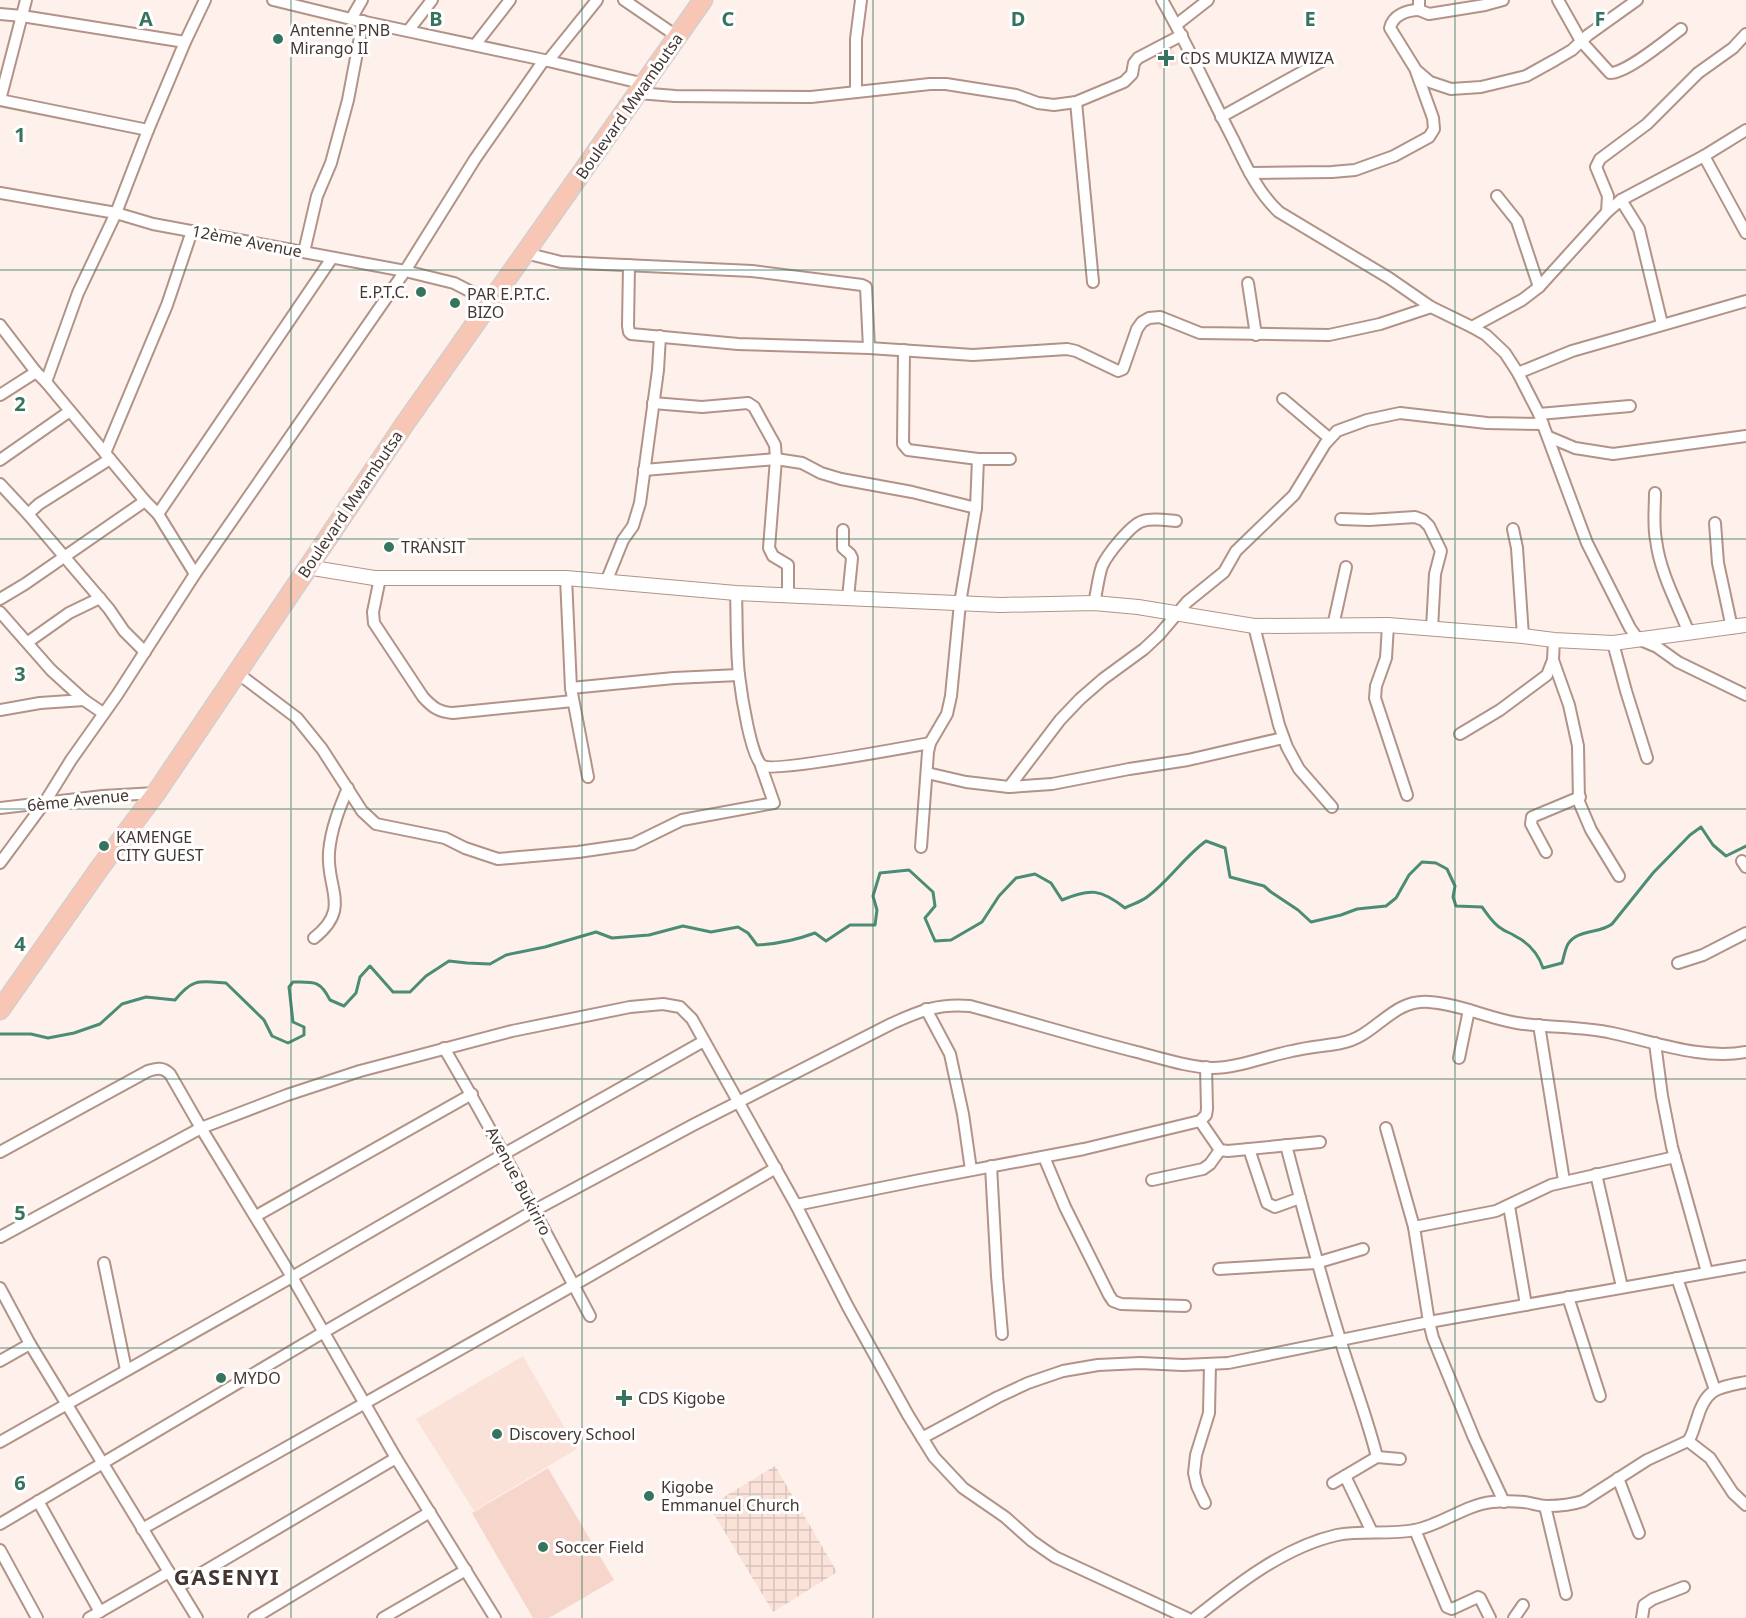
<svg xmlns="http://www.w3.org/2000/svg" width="1746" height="1618" viewBox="0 0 1746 1618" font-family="'Noto Sans',sans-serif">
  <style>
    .built { fill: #fbe2d9 }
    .industrial { fill: url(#industrial-grid) }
    .pitch { fill: #f6d6cb }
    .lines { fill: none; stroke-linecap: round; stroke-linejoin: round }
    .stream { stroke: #4a8c74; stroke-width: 3 }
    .minor-casing { stroke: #b29388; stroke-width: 14 }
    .tertiary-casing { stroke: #b29388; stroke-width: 16 }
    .trunk-casing { stroke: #d2cfce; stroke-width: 21 }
    .minor { stroke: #fff; stroke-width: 10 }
    .tertiary { stroke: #fff; stroke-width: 14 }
    .trunk { stroke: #f8c6b4; stroke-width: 18 }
    .grid { fill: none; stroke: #377460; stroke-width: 1.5; stroke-opacity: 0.55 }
    .poi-dot { fill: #377460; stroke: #fff; stroke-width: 2 }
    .labels { text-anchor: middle; stroke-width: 6; stroke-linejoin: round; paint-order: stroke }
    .poi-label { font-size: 16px; fill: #443732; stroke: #fff; text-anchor: start }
    .street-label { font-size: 16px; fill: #443732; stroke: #fff }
    .district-label { font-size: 22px; font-weight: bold; letter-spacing: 1.5px; fill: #443732; stroke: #fff }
    .grid-label { font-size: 20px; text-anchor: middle; font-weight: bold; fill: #377460; stroke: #fff; stroke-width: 6; stroke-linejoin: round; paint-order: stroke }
  </style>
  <defs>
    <pattern id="industrial-grid" width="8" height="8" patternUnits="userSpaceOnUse" patternTransform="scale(1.5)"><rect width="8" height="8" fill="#fbe2d9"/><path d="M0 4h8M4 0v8" fill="none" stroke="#d8c2bb"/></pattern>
  </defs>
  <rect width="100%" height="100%" fill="#fef0eb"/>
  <!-- built -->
  <g class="built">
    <path d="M1172 47 1179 64 1159 69 1153 52Z"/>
    <path d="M523 1356 577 1449 474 1511 416 1419Z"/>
  </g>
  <!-- industrial -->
  <path class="industrial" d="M775 1466 837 1572 773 1612 709 1506Z"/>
  <!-- pitch -->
  <path class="pitch" d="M548 1468 614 1580 549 1618H533L472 1513Z"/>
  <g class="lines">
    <!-- stream -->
    <path class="stream" d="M0 1034H31L48 1038 74 1033 100 1024 122 1004 146 997 175 1000C193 978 199 981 226 983L264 1020 272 1036 288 1043 304 1035V1027L293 1022 289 987 293 982C314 982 320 980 330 1000L344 1006 356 993 360 977 370 966 393 992H410L426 976 449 961 467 963 490 964 506 955 545 947 596 932 612 938 649 935 683 926 711 932 738 927 748 933 757 945C777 944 796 940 815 933L826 941 850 925H875L877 910 873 896 880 873 909 870 933 892 935 906 925 918 935 941 951 940 982 922 999 896 1016 878 1035 874 1051 883 1062 900C1090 888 1101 889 1125 908 1132 904 1141 902 1147 897 1169 881 1184 857 1206 841L1225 848 1230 877 1264 886 1271 892 1298 910 1311 922 1341 915 1357 909 1386 906 1396 898 1409 875 1422 862 1436 863 1447 869 1455 886 1453 897 1456 906 1482 907C1488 915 1493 924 1502 929 1506 932 1511 933 1515 936 1529 943 1538 953 1543 968L1562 963C1564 957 1565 949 1568 944 1578 929 1599 934 1612 924L1653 873 1690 835 1701 827 1713 845 1726 856 1746 846"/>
    <defs>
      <g id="minor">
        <path d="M26 0 0 100 148 130"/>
        <path d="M273 0 351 19 544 60 645 84"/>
        <path d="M624 0 678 37"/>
        <path d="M1162 0C1188 45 1209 93 1233 139 1245 164 1258 193 1279 212L1389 278 1431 307 1472 327 1486 335 1505 353 1518 373 1539 414 1587 543 1630 628 1638 639 1657 647 1678 662 1746 695"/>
        <path d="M1419 0V10L1429 14 1485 5 1503 0"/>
        <path d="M1558 0 1581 41 1610 73C1627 73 1666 40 1681 29"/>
        <path d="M1419 10C1407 10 1393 15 1390 28L1416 70 1430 82 1451 89 1481 87 1526 76 1555 60 1572 50 1588 35 1637 0"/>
        <path d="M0 14 22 16 185 42"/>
        <path d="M351 19 362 0"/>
        <path d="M1176 25 1208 0"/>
        <path d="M408 31 432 0"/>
        <path d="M475 45 510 0"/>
        <path d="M548 61 597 0"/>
        <path d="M856 92V39L861 0"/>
        <path d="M638 93 675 96 811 97 930 84H946L1016 95 1038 103 1054 105 1076 102 1124 82 1132 74 1134 63 1138 58 1182 35"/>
        <path d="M1076 102 1093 282"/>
        <path d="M1221 117 1322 61"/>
        <path d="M1704 156 1746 233"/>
        <path d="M1250 173 1332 172 1355 170 1394 156 1429 137 1434 129 1433 118 1416 71"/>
        <path d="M0 193 116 213 153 224 405 271 454 283 491 302"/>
        <path d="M1497 196 1517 221 1539 287"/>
        <path d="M1621 200 1639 229 1662 324"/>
        <path d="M1607 212 1621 200 1704 156 1746 130"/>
        <path d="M304 252 317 196 331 163 348 100 363 21"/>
        <path d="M525 253 561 262 752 271 862 285 866 287 869 348"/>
        <path d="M629 265 628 326 629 332 631 334 738 344 869 348 973 355 1067 349 1076 351 1118 371 1123 369 1137 329 1142 322 1149 318 1160 317 1200 333 1329 335 1380 324 1431 307"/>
        <path d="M1248 283 1256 335"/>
        <path d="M0 325 36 372 46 382 145 501 158 514 195 574"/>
        <path d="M1472 327 1522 300 1539 287 1607 212 1608 196 1596 167 1600 159 1647 124 1698 73 1733 48 1746 34"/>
        <path d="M904 350 903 444 908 450 978 459H1010"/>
        <path d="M1518 373 1572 351 1746 301"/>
        <path d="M46 382 78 293 116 213 148 130 185 42 205 0"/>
        <path d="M0 395 36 372"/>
        <path d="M1283 399 1329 438"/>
        <path d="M653 403 702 407 748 403 754 407 775 445 776 459 769 548 773 556 788 565V595"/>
        <path d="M1539 414 1630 406"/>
        <path d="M1549 437 1575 448 1613 454 1746 436"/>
        <path d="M105 453 167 305 192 231"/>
        <path d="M0 460 70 411"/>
        <path d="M644 470 776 459 802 463 821 473 841 479 912 492 976 508"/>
        <path d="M0 484 28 514 109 609 124 631 145 652"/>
        <path d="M1655 493C1655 509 1653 525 1656 540 1660 573 1677 603 1689 633"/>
        <path d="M28 514 39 504 110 459"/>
        <path d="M158 514 332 258"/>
        <path d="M1341 519 1369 520 1415 517 1423 520 1429 526 1441 551 1435 574 1432 628"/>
        <path d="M1715 523 1718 563 1732 628"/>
        <path d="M1513 529 1517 548 1523 636"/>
        <path d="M843 530V548L850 554 852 558 848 598"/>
        <path d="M380 578 373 612 374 623 423 697C433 708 439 712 453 713L573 701"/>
        <path d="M566 578 571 688 588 777"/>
        <path d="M606 582 623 540 633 526 640 503 658 370 660 336"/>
        <path d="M736 593C737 620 736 648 739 675 741 692 751 760 763 766 775 772 908 747 930 743"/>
        <path d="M0 599 25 584 145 501"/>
        <path d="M1094 603C1097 591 1098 578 1102 566 1107 555 1131 524 1143 521 1152 518 1165 520 1176 521"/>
        <path d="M0 612 51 670 84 700"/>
        <path d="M1388 625 1386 658 1376 686 1375 698 1407 795"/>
        <path d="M1254 626 1279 725 1287 747 1299 769 1332 807"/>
        <path d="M1333 626 1346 567"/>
        <path d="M28 642 69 613 100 598"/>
        <path d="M1613 643 1626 691 1647 758"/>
        <path d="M1553 660 1569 705 1578 746 1579 802 1591 830 1619 876"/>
        <path d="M236 672 297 718 322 749 362 811 376 824 445 838 465 848 498 859 578 852 633 844 682 820 774 803 761 766"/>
        <path d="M571 688 674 678 739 675"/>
        <path d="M0 710 40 703 84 700 103 713"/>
        <path d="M1460 734 1500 710 1547 675 1553 660 1554 640"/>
        <path d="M927 773 966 782 992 785 1009 787 1052 784 1129 769 1188 760 1283 738"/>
        <path d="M1009 787 1060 720 1080 699 1103 679 1144 649 1159 635 1187 602 1224 572 1236 551 1294 495 1325 444 1337 431 1367 420 1400 413 1487 423 1543 424"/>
        <path d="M0 808 103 796 156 793"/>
        <path d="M921 847 928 752 930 743 947 714 951 696 960 603 976 508 978 459"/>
        <path d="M1546 852 1531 824 1532 817 1580 797"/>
        <path d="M1742 861 1746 867"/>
        <path d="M0 863 45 802 71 760 117 695 195 574 405 271 475 159 544 60"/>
        <path d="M314 938C352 908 326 889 329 852 331 829 339 809 348 788"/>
        <path d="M1678 963 1703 955 1746 933"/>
        <path d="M926 1009 950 1054 963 1114 971 1170"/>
        <path d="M1539 1025 1564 1181"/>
        <path d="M1655 1043 1662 1096 1672 1147 1707 1272"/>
        <path d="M444 1048C496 1136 542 1226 590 1316"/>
        <path d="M1459 1058 1469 1010"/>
        <path d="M1200 1121 1220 1150 1228 1151 1320 1142"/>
        <path d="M1386 1128 1414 1227"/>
        <path d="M1286 1145C1303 1210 1320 1275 1340 1339 1352 1379 1367 1417 1377 1457"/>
        <path d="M1249 1149 1267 1203 1275 1207 1300 1198"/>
        <path d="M0 1152 148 1071C157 1068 163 1067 170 1074L201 1128 292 1277 396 1458 495 1618"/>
        <path d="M1044 1157 1065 1207 1109 1295 1113 1301 1121 1304 1185 1306"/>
        <path d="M991 1166 997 1276 1002 1334"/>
        <path d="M1596 1174 1622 1287"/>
        <path d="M1152 1180 1203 1169 1210 1164 1220 1150"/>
        <path d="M796 1205 920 1180 1084 1149 1200 1121 1206 1115 1207 1109 1206 1067"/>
        <path d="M1509 1206 1526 1305"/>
        <path d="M256 1216 472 1094"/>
        <path d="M0 1237 201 1128 287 1095 360 1071 512 1031 630 1007 663 1004 680 1007 692 1019 796 1205 848 1307 908 1415 934 1457 963 1488 1005 1517 1032 1541 1055 1557 1187 1618"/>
        <path d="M104 1263 126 1370"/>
        <path d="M1219 1269 1316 1263 1363 1249"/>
        <path d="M1677 1278 1715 1390"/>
        <path d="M0 1288 30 1344 197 1618"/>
        <path d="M1568 1297 1600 1396"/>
        <path d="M0 1361 30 1344"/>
        <path d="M922 1438 998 1397 1028 1383 1063 1371 1098 1365 1140 1363 1183 1365 1228 1363 1429 1322 1746 1266"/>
        <path d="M1688 1441 1710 1458 1733 1493 1746 1505"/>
        <path d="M0 1442 292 1277 504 1154 704 1041"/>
        <path d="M1345 1476 1372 1532"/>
        <path d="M1618 1478 1639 1533"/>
        <path d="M1333 1483 1377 1457 1400 1459"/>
        <path d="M38 1501 100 1612"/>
        <path d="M1504 1502 1474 1438 1433 1338 1429 1322 1414 1227 1496 1211 1551 1185 1675 1157"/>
        <path d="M1205 1503 1197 1486 1194 1473 1196 1455 1209 1413 1210 1364"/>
        <path d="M1545 1506 1566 1594"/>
        <path d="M0 1524 324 1332 535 1210 693 1125 891 1024C919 1011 939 1003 970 1006 1026 1021 1081 1038 1137 1052 1161 1058 1187 1067 1212 1068 1238 1068 1266 1056 1292 1051 1308 1047 1325 1046 1341 1043 1376 1037 1391 999 1429 1002 1460 1004 1487 1018 1517 1023 1549 1028 1581 1026 1612 1033 1655 1042 1702 1060 1746 1052"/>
        <path d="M142 1529 574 1285 776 1168"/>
        <path d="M1415 1530 1447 1607 1452 1609 1478 1597 1480 1598 1490 1618"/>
        <path d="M0 1550 37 1618"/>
        <path d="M178 1587 396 1458"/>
        <path d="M89 1618 169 1572"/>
        <path d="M254 1618 430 1512"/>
        <path d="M383 1618 466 1570"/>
        <path d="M1195 1618C1236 1585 1284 1547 1337 1535 1362 1530 1389 1535 1415 1530 1441 1525 1465 1505 1492 1502 1502 1501 1514 1501 1524 1502 1532 1503 1539 1506 1547 1506 1559 1506 1571 1505 1583 1501L1647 1460 1688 1441C1693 1435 1694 1426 1697 1419 1706 1388 1717 1388 1746 1382"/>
        <path d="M1514 1618 1523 1605"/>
        <path d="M1642 1618 1644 1605 1653 1599 1684 1587"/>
      </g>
      <path id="tertiary" d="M307 567 374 578H566L736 593 1000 605 1094 603 1138 607 1254 626 1388 625 1523 636 1554 640 1613 643 1746 625"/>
      <path id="trunk" d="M0 1010 99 869 156 793 404 425 703 0"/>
    </defs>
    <!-- minor casing -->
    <use href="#minor" class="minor-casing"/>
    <!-- tertiary casing -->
    <use href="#tertiary" class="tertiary-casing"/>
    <!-- trunk casing -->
    <use href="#trunk" class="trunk-casing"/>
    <!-- minor -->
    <use href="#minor" class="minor"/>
    <!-- tertiary -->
    <use href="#tertiary" class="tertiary"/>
    <!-- trunk -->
    <use href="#trunk" class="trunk"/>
  </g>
  <!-- grid -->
  <path class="grid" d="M291 0V1618M582 0V1618M873 0V1618M1164 0V1618M1455 0V1618M0 270H1746M0 539H1746M0 809H1746M0 1079H1746M0 1348H1746"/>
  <!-- markers -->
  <g class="poi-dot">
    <circle cx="278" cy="39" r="6"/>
    <path d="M1163 49h6v6h6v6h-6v6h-6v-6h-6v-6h6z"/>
    <circle cx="421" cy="292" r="6"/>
    <circle cx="455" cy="303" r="6"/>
    <circle cx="389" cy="547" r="6"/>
    <circle cx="104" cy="846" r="6"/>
    <circle cx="221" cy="1378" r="6"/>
    <path d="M621 1389h6v6h6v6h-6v6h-6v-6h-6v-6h6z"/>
    <circle cx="497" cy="1434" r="6"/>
    <circle cx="649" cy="1496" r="6"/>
    <circle cx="543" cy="1547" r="6"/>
  </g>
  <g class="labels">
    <!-- poi labels -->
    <g class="poi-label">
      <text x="290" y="36">Antenne PNB<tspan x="290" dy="18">Mirango II</tspan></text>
      <text x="1180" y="64">CDS MUKIZA MWIZA</text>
      <text x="409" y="298" text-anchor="end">E.P.T.C.</text>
      <text x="467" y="300">PAR E.P.T.C.<tspan x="467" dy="18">BIZO</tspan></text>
      <text x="401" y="553">TRANSIT</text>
      <text x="116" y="843">KAMENGE<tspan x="116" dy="18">CITY GUEST</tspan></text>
      <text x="233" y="1384">MYDO</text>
      <text x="638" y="1404">CDS Kigobe</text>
      <text x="509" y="1440">Discovery School</text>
      <text x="661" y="1493">Kigobe<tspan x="661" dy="18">Emmanuel Church</tspan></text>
      <text x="555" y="1553">Soccer Field</text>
    </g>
    <!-- street labels -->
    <g class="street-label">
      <text transform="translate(629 106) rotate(-55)" y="6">Boulevard Mwambutsa</text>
      <text transform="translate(247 241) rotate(11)" y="6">12ème Avenue</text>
      <text transform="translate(350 504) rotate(-56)" y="6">Boulevard Mwambutsa</text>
      <text transform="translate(78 800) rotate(-6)" y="6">6ème Avenue</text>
      <text transform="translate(519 1181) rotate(62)" y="6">Avenue Bukiriro</text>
    </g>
    <!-- district labels -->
    <g class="district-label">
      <text x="227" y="1585">GASENYI</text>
    </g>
  </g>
  <g class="grid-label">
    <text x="146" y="26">A</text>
    <text x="436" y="26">B</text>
    <text x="728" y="26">C</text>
    <text x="1018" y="26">D</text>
    <text x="1310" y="26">E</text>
    <text x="1600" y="26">F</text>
    <text x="20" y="142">1</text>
    <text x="20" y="411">2</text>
    <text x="20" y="681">3</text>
    <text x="20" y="951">4</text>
    <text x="20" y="1220">5</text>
    <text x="20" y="1490">6</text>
  </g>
</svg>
